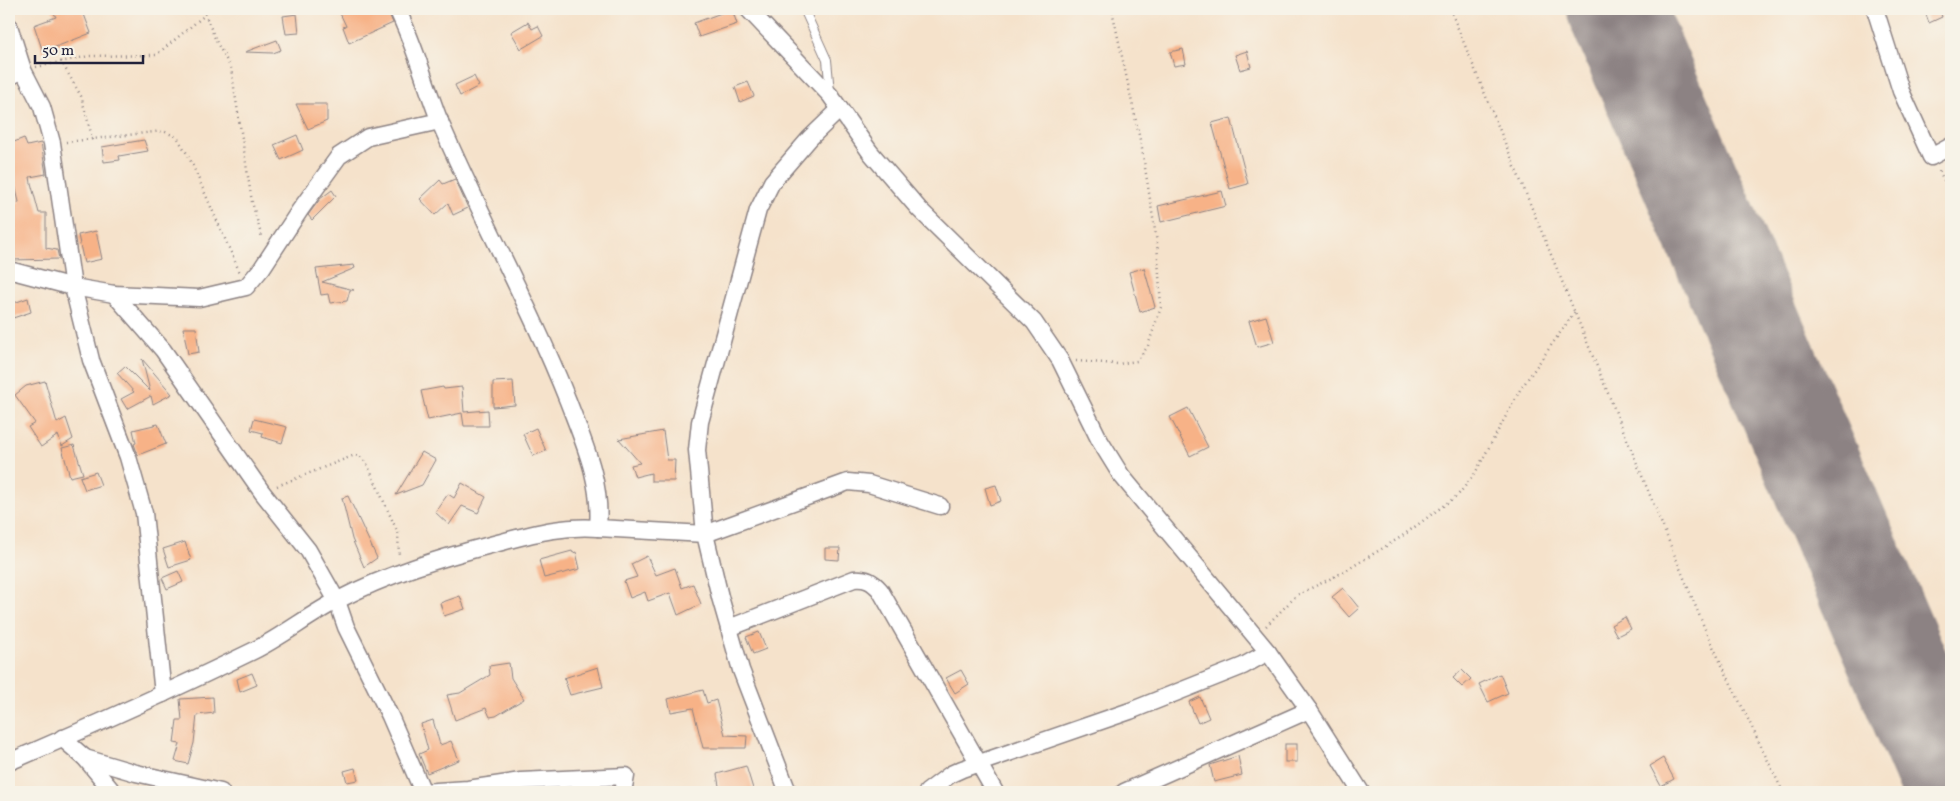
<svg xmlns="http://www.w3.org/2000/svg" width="1960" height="801" viewBox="0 0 1960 801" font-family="Vollkorn,serif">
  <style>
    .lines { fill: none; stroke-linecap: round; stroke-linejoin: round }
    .runway { stroke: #8c8283; stroke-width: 98 }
    .building { fill: #f7b287 }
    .service-casing { stroke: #8c8283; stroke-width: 10 }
    .minor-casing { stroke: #8c8283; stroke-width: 19 }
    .path { stroke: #8c8283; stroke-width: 2.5; stroke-dasharray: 1 4; stroke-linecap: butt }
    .service { stroke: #fff; stroke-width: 8 }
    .minor { stroke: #fff; stroke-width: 16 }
  </style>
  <rect width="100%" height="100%" fill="#f7f3e8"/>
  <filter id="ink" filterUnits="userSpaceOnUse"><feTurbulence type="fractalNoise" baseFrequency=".02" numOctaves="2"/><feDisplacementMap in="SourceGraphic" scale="10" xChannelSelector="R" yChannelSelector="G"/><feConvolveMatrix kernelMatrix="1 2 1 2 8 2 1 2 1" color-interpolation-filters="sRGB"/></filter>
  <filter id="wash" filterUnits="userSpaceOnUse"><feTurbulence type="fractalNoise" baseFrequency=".0096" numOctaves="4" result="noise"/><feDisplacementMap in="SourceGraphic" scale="20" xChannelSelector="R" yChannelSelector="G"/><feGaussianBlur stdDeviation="1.12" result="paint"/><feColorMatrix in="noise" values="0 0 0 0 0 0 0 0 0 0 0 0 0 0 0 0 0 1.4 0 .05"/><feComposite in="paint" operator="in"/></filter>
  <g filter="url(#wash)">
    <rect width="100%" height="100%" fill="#f5e2cb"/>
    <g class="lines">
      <!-- runway -->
      <path class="runway" d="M1616 9 1951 786"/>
    </g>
    <g id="blocks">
      <!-- building -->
      <g class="building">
        <path d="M52 9H82L91 33 43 52 34 25 56 17Z"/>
        <path d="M338 9H387L393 23 349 43 343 27 346 26Z"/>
        <path d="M732 9 737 24 699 37 694 23Z"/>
        <path d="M1924 9H1939L1942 17 1929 23Z"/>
        <path d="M297 14 299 33 286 34 283 16Z"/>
        <path d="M528 22 532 29 538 26 543 36 521 49 511 32Z"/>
        <path d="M277 40 281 50 273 53 245 52Z"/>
        <path d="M1183 49 1186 64 1174 66 1170 52Z"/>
        <path d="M1247 51 1251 67 1240 70 1235 55Z"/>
        <path d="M474 76 479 86 460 96 455 85Z"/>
        <path d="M748 82 754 96 740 102 735 87Z"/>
        <path d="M296 104H327V121L308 129Z"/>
        <path d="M1231 118 1248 184 1230 189 1212 123Z"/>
        <path d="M297 135 303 150 281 160 274 145Z"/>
        <path d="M24 138 27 146 41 143 46 174 30 177 31 183 39 213H46V248L57 250 59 259 10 260 9 206 19 202 13 177 9 178V144Z"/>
        <path d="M144 140 148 151 119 156 120 160 104 162 102 147Z"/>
        <path d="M455 179 468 208 453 215 448 203 435 215 420 199 440 180 443 184Z"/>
        <path d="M332 190 336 196 312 220 308 215 320 199Z"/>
        <path d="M1222 191 1226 206 1161 222 1158 206Z"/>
        <path d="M96 231 102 259 84 263 78 235Z"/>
        <path d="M354 265 355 268 322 282 354 290H350L347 301 330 303 328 294 321 295 316 269Z"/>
        <path d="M1144 268 1155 307 1140 312 1129 272Z"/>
        <path d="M28 298 31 312 13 318 11 304Z"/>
        <path d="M1266 316 1274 342 1257 347 1249 321Z"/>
        <path d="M183 328H196L199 352 188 354Z"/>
        <path d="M142 359 172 394 153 404 151 396 127 409 121 399 134 392 117 373 125 366 150 391Z"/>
        <path d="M45 381 57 423 66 418 73 439 62 446 58 435 41 447 28 427 35 423 15 395 26 386Z"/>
        <path d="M513 381 515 405 493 407V382Z"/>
        <path d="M443 387 444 389 462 387 464 412 488 410 489 426H464L462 413 428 420 421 391Z"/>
        <path d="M1188 408 1208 447 1190 456 1170 417Z"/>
        <path d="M254 419 287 427 282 443 262 437 263 433 251 430Z"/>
        <path d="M158 424 166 444 138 455 134 444 136 443 133 430Z"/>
        <path d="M536 428 546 451 533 456 523 434Z"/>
        <path d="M663 431 667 460H675L674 481H651V473L635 477 631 465 640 463 619 439Z"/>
        <path d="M74 445 83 474 70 477 62 448Z"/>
        <path d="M422 452 436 460 422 485 396 495Z"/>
        <path d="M96 472 101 485 85 490 80 477Z"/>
        <path d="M462 483 486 497 478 513 462 506 449 525 435 512 448 494 454 498Z"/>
        <path d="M996 485 1001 501 990 505 985 488Z"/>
        <path d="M348 496 377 558 364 567 352 539 342 498Z"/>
        <path d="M185 542 191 560 169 567 163 549Z"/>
        <path d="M825 548H840L839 560 825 559Z"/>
        <path d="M572 551 573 553 576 552 580 569 544 578 539 560Z"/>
        <path d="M647 556 656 575 675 568 682 588 693 584 701 604 678 615 670 593 648 601 645 592 630 598 624 581 637 577 631 564Z"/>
        <path d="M178 571 183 582 167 589 162 578Z"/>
        <path d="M1343 588 1359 608 1349 617 1332 597Z"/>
        <path d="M460 596 465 609 444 616 440 603Z"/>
        <path d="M1625 617 1631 629 1617 636 1611 625Z"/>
        <path d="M759 632 766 649 753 654 746 637Z"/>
        <path d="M509 663 511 678 524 699 496 716 490 717 486 708 455 720 447 695 460 693 490 675 489 666Z"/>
        <path d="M598 667 603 687 570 695 564 678Z"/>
        <path d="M961 670 969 684 955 693 946 678Z"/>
        <path d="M1462 670 1471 679 1462 687 1453 678Z"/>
        <path d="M252 673 257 685 240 692 237 679Z"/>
        <path d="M1500 674 1508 693 1488 702 1479 684Z"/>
        <path d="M703 690 707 703 716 700 725 735 747 736 746 748H703L693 708 671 712 668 699Z"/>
        <path d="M213 697 214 713 197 715 194 743 188 764 175 761 180 744 174 743 177 720H182L180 699Z"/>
        <path d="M1200 697 1209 718 1198 723 1189 702Z"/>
        <path d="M433 720 440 745 451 741 459 760 427 773 419 754 428 750 421 724Z"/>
        <rect x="1285" y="744" width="12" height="18"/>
        <path d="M1238 756 1242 775 1214 782 1210 765Z"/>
        <path d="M1663 758 1674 779 1661 786 1650 766Z"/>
        <path d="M746 766 754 792H720L717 774Z"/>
        <path d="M355 768 358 780 347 782 344 771Z"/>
      </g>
    </g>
  </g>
  <g filter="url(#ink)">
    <use href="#blocks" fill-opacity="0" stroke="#8c8283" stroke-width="1"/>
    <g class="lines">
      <defs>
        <path id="service" d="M804 9 827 60 830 92"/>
        <g id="minor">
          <path d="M397 9C415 45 425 84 440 122 480 216 530 305 568 401 584 443 602 482 598 528L705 534 720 597 741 670 788 792"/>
          <path d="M748 9 830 95 870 152 919 209 1034 322 1060 360 1100 441 1121 475 1268 652 1309 710 1361 792"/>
          <path d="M1875 9 1901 91 1931 157 1951 146"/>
          <path d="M9 26 23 70 42 107 52 143 73 287 91 360 128 457 144 513 163 694"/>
          <path d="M9 77 23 70"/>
          <path d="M840 109 810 138 772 182 758 210 700 422 697 450 705 534 848 482 869 484 940 506"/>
          <path d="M9 270 73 287 114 294 199 298 246 287 262 268 300 210 339 156 368 137 440 121"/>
          <path d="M114 294 163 350 262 492 308 550 337 601 346 627 390 716 423 792"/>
          <path d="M729 628 854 579C866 578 872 581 880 590L995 792"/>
          <path d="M62 738 85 758 113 792"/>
          <path d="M85 758 136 773 221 792"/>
          <path d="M9 762C91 727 173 690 253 651 283 636 309 615 338 600 388 574 440 558 494 544 529 535 561 525 598 528"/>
          <path d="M421 792 468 789 521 781 626 776 623 792"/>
          <path d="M927 792 951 774 962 769 1130 711 1243 666 1268 652"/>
          <path d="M1124 792 1309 710"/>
        </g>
      </defs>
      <!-- service casing -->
      <use href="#service" class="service-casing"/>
      <!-- minor casing -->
      <use href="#minor" class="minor-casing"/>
      <!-- path -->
      <g class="path">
        <path d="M203 9 217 43 231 68 252 202 262 238"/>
        <path d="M1450 9 1707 634 1783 792"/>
        <path d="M61 61 81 96 93 140"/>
        <path d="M36 67 89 56 156 55 205 15"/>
        <path d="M66 142 163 131 177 137 189 157 240 273"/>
        <path d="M1939 171 1951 193"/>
        <path d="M1076 361 1118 364 1137 361 1148 346 1161 307 1157 243 1142 149 1112 10"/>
        <path d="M277 486 355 455 360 456 367 464 398 533 399 557"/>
        <path d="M1266 626 1297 595 1342 573 1401 537 1458 495 1474 475 1520 390 1576 310"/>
      </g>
      <!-- service -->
      <use href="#service" class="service"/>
      <!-- minor -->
      <use href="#minor" class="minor"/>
    </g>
  </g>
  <!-- margin -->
  <rect width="1960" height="801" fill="none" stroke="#f7f3e8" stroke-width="30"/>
  <!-- scale -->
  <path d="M35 55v8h108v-8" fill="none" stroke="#22223b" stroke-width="2.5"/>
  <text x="42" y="55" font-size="15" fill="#22223b" stroke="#f7f3e8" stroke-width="4" paint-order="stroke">50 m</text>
</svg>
